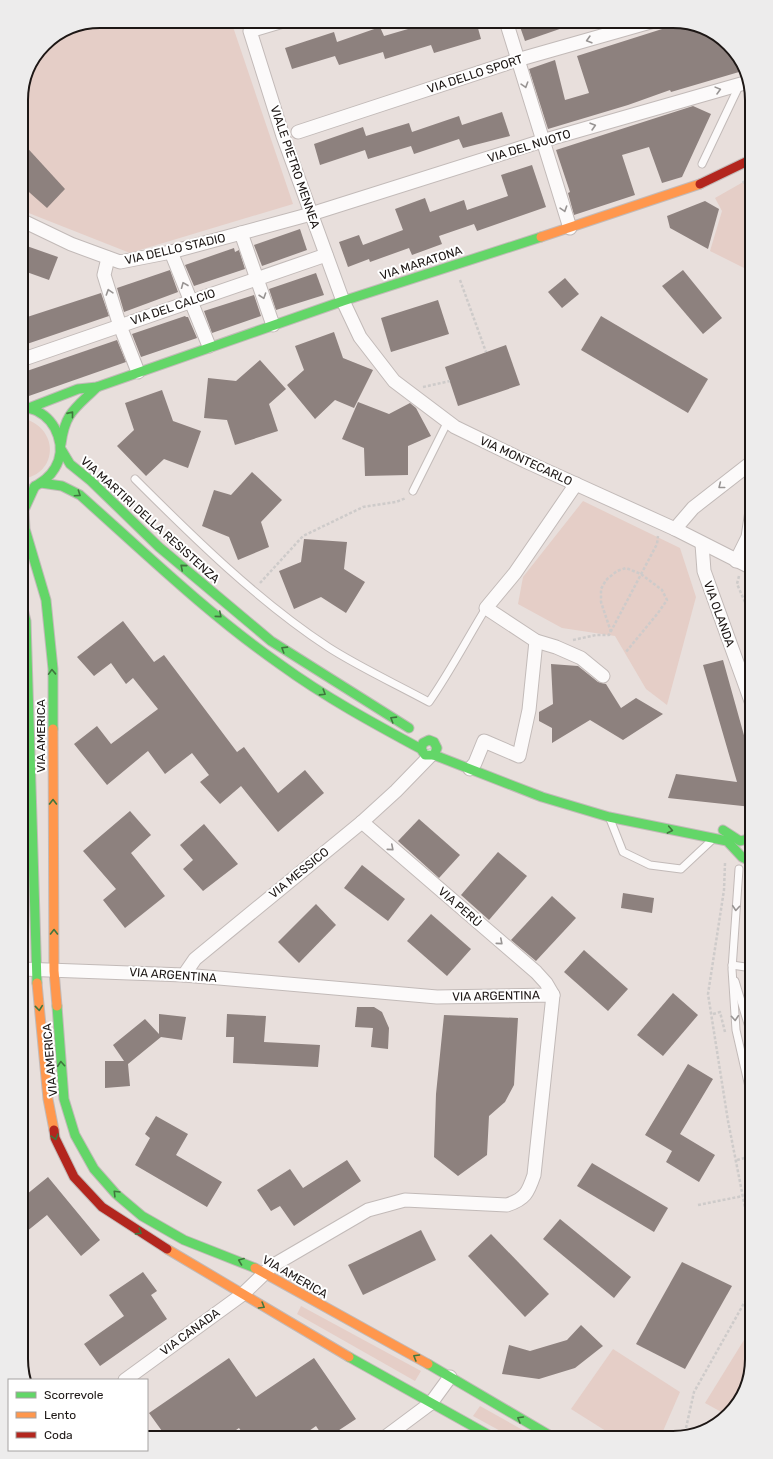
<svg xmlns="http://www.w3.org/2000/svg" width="773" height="1459" viewBox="0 0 773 1459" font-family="Rubik,sans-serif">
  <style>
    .green { fill: #e5cec7 }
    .building { fill: #8d817e }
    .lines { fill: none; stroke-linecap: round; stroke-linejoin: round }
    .lane-casing { stroke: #c2bab8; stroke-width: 9 }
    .street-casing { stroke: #c2bab8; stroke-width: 15 }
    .fast-casing { stroke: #c2bab8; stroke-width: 11 }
    .slow-casing { stroke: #c2bab8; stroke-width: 11 }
    .jam-casing { stroke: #c2bab8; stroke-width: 11 }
    .path { stroke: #cecbca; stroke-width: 2.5; stroke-dasharray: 3 2; stroke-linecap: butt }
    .lane { stroke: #fcfafa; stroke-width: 7 }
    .street { stroke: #fcfafa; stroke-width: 13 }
    .fast { stroke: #63d668; stroke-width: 9 }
    .slow { stroke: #ff974d; stroke-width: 9 }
    .jam { stroke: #b3261e; stroke-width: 9 }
    .oneway { stroke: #989493 }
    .oneway2 { stroke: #40763e }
    .labels { text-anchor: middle; stroke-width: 4; stroke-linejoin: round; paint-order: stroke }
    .street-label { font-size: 12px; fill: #1d1715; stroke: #fff }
    .rim { fill: none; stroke: #1d1715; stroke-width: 2 }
  </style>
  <rect width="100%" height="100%" fill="#e8dfdc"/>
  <!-- green -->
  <g class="green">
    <path d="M100 21H231L293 204 130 253 21 210V95L27 69 44 44 70 27Z"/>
    <path d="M752 177V308L744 268 710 251 722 211 715 198Z"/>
    <path d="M21 418C60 426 59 475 21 479Z"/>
    <path d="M583 501 680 548 696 597 667 705 646 689 615 636 562 628 518 604 523 577Z"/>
    <path d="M752 982V995H747L744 983Z"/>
    <path d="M301 1306 421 1371 415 1381 297 1314Z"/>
    <path d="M752 1327V1360L739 1403 725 1414 705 1403Z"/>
    <path d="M613 1349 680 1392 660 1438H617L571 1409Z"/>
    <path d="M480 1406 537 1438H513L473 1416Z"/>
  </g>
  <!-- building -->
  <g class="building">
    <path d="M459 21H476L481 39 434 53 431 45 385 59 383 52 339 65 335 56 292 69 285 48 334 32 337 42 380 27 384 36 432 22 435 29Z"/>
    <path d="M518 21H577V23L525 41Z"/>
    <path d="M681 23 721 37 734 54 739 72 671 92 670 90 628 105 548 129 529 69 555 60 565 100 589 93 577 56Z"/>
    <path d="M693 106 711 114 682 177 662 183 649 147 622 155 635 195 574 215 568 193 570 192 556 150Z"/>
    <path d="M502 112 510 136 463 148 459 139 414 154 411 146 368 159 365 150 320 165 314 144 363 127 366 136 409 123 412 132 459 116 462 125Z"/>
    <path d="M21 141 65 189 47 208 21 185Z"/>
    <path d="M532 165 546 207 477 231 474 224 439 236 442 244 412 255 409 248 370 262 369 259 348 267 339 242 359 235 363 245 403 230 395 209 425 198 430 212 464 200 467 210 508 196 501 175Z"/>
    <path d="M705 201 719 209 708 249 670 228 667 216Z"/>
    <path d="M300 229 307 250 262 266 254 245Z"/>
    <path d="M21 244 58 257 49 280 21 270Z"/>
    <path d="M234 248 235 252 239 250 245 269 194 286 185 265Z"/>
    <path d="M170 270 178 292 124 312 117 288Z"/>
    <path d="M683 270 722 318 703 334 662 286Z"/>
    <path d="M316 273 324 295 276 310 269 289Z"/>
    <path d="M565 278 579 294 562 308 548 292Z"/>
    <path d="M101 293 109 316 21 346V319Z"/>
    <path d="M254 295 261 316 212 333 204 311Z"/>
    <path d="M438 300 449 334 391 352 381 318Z"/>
    <path d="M185 316 186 317H188L197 338 141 357 132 334Z"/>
    <path d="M601 316 708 379 688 413 581 350Z"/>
    <path d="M334 332 343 358 373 370 354 408 335 400 315 419 287 385 304 370 295 346Z"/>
    <path d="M117 340 126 362 26 397 23 396 21 373Z"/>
    <path d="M506 345 520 385 458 406 445 367Z"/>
    <path d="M260 360 286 389 269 404 278 431 235 445 227 420 204 418 208 378 236 381Z"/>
    <path d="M162 390 173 421 201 431 188 468 164 459 146 476 117 446 134 430 125 403Z"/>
    <path d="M358 402 389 414 410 403 416 408 431 436 408 446V475L365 476 364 448 342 439Z"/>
    <path d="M252 472 282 500 261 522 269 547 238 560 229 537 202 526 214 490 231 495Z"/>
    <path d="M304 539 347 542 344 569 365 582 346 613 321 597 294 609 279 571 301 562Z"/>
    <path d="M123 621 154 662 164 655 237 752 244 747 278 793 305 770 324 793 278 832 241 786 220 804 200 782 209 775 192 753 165 774 148 751 107 785 74 744 97 726 111 744 158 709 133 678 126 684 111 663 94 676 77 657Z"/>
    <path d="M723 660 752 764V807L668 798 676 774 737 782 703 665Z"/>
    <path d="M551 664 578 666 598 682 606 684 621 708 636 698 663 714 623 740 590 720 552 743V728L539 721V712L553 704Z"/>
    <path d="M130 811 151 835 131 853 165 896 125 928 103 900 116 889 83 851Z"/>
    <path d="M419 819 460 855 439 878 398 841Z"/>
    <path d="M204 824 238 864 203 891 183 869 193 860 180 845Z"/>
    <path d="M498 852 527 876 489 920 461 895Z"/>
    <path d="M362 865 405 899 388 921 344 888Z"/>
    <path d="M623 893 654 898 652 913 621 908Z"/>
    <path d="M552 896 576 918 536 961 511 940Z"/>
    <path d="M316 904 336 925 299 963 278 942Z"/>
    <path d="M431 914 471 949 447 976 407 941Z"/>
    <path d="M584 950 628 989 608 1011 564 972Z"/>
    <path d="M673 993 698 1015 663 1056 637 1035Z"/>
    <path d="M357 1007H374L382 1012 389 1028 388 1049 371 1047 373 1028 355 1027Z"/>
    <path d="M159 1014 186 1017 182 1040 161 1037 128 1064 130 1086 105 1088V1061H124L113 1045 145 1019 159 1034Z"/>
    <path d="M227 1014 266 1016 264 1042 320 1045 318 1067 233 1063 234 1037H226Z"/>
    <path d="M444 1015 518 1018 514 1085 505 1102 489 1116 487 1155 458 1176 434 1157 436 1094Z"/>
    <path d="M688 1064 713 1079 680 1134 715 1155 699 1182 666 1162 672 1151 645 1135Z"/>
    <path d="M156 1116 188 1134 176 1155 222 1182 207 1207 135 1165 150 1138 145 1134Z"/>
    <path d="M347 1160 361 1181 294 1226 280 1206 271 1211 257 1190 290 1169 303 1188Z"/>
    <path d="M592 1163 668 1208 654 1232 577 1186Z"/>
    <path d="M48 1177 100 1240 81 1256 47 1215 26 1232 21 1226V1199Z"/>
    <path d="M560 1219 631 1277 614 1298 543 1239Z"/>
    <path d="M421 1230 436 1260 363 1295 348 1265Z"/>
    <path d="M491 1234 549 1294 525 1317 468 1256Z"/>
    <path d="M682 1262 732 1286 685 1369 636 1344Z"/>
    <path d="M143 1272 157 1291 151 1295 167 1319 100 1366 84 1344 124 1316 109 1295Z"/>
    <path d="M581 1325 603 1346 575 1368 539 1379 502 1374 509 1345 530 1351 567 1340Z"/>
    <path d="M229 1358 256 1397 314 1358 356 1419 327 1438H324L316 1426 299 1438H246L239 1428 224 1438H167L149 1413Z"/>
  </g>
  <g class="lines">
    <defs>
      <g id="lane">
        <path d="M702 164 740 84"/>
        <path d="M135 479C195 539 257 600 328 647 359 667 396 684 429 702 450 672 467 639 486 608"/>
        <path d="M413 491 448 421"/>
        <path d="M610 819 623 852 650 865 681 869 712 840"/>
        <path d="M739 869 732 969 736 1030 752 1100"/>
        <path d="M732 965 752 968"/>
        <path d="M735 981 752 1037"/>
        <path d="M694 1434 699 1430 712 1425"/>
      </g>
      <g id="street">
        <path d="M283 21 250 31 283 136 343 301 360 337 394 381 455 427 525 461 675 529 752 568"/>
        <path d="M506 21 570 228"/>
        <path d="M298 132 517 60 654 21"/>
        <path d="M21 220 71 244 120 262 171 252 311 214 542 141 748 82"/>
        <path d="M241 233 273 325"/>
        <path d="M171 252 209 346"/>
        <path d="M108 258 104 275 120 326 138 372"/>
        <path d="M21 360 326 255"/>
        <path d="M576 484 515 573 486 608 536 641 556 647 581 658 603 676"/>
        <path d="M675 529 693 508 752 462"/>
        <path d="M702 544 704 571 752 704"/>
        <path d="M736 561 748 537 752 511"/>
        <path d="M470 769 475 763 484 741 519 756 529 710 536 641"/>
        <path d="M362 822 536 972 546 983 553 995"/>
        <path d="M21 969 184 975 437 997 553 995 534 1175C528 1193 525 1199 507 1205L405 1200 368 1210 272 1266 243 1294 125 1380"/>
        <path d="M184 975 195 959 362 822 396 791 430 756"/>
        <path d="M384 1438 431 1403 450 1377"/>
      </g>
      <g id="fast">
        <path d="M22 407C27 408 33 409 37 411 57 421 67 448 55 468 50 477 42 482 34 487"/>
        <path d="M29 408 78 389 97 387 343 301 541 237"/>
        <path d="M61 444C65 412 76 408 97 387"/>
        <path d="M61 449 70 464 91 481 159 547 271 641 409 728"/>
        <path d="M41 483 62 486 80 495C145 553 209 615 281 665 325 697 373 723 421 749L425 755H434L437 748 434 742 429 740 423 743 421 749"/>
        <path d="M35 486 24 510 25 529 46 600 53 669V729"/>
        <path d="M21 601 26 621 37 983"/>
        <path d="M434 755 542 797 609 817 727 841 742 857 752 862"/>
        <path d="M723 830 740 841 752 838"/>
        <path d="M57 1006 64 1099 75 1135 94 1169 116 1194 142 1216 184 1240 255 1268"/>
        <path d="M349 1357 494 1438"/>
        <path d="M428 1364 554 1438"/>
      </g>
      <g id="slow">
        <path d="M541 237 700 184"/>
        <path d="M53 729 54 971 57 1006"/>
        <path d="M37 983 48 1099 54 1130"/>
        <path d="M167 1249 349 1357"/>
        <path d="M255 1268 428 1364"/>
      </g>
      <g id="jam">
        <path d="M700 184 752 159"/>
        <path d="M54 1130 55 1138 74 1177 102 1207 167 1249"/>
      </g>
    </defs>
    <!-- lane casing -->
    <use href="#lane" class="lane-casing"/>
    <!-- street casing -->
    <use href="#street" class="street-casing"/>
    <!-- fast casing -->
    <use href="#fast" class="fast-casing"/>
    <!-- slow casing -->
    <use href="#slow" class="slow-casing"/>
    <!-- jam casing -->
    <use href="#jam" class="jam-casing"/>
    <!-- path -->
    <g class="path">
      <path d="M743 181 752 195"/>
      <path d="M460 280 486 352"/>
      <path d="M423 387 450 381"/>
      <path d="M739 576 737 584 752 618"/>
      <path d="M260 583 303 536 363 507 396 502 406 498"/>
      <path d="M611 632 601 602V589L606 580 617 571 626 568 641 574 662 590 667 600 658 613 625 653"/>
      <path d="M573 640 596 635H609L657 544 658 536"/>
      <path d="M725 863 724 890 708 994 728 1121 752 1243"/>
      <path d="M713 1014 720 1012 725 1032"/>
      <path d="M737 1160 752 1156"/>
      <path d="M698 1205 743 1196"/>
      <path d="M686 1428 694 1392 752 1289"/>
    </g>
    <!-- lane -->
    <use href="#lane" class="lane"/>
    <!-- street -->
    <use href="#street" class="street"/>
    <!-- fast -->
    <use href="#fast" class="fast"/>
    <!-- slow -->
    <use href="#slow" class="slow"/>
    <!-- jam -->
    <use href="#jam" class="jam"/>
  </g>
  <!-- one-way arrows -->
  <defs><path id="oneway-chevron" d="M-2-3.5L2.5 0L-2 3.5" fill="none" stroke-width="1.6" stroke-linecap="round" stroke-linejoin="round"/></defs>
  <g class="oneway">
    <use href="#oneway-chevron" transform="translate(589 40) rotate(164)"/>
    <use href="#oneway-chevron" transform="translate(525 85) rotate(73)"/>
    <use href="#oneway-chevron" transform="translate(718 90) rotate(-15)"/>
    <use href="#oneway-chevron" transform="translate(593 126) rotate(-16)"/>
    <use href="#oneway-chevron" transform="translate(564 209) rotate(72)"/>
    <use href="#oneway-chevron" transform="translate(184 285) rotate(-112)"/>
    <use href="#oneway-chevron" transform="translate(109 292) rotate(-108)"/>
    <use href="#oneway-chevron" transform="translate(263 296) rotate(71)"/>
    <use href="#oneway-chevron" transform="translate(721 486) rotate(142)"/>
    <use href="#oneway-chevron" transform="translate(391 848) rotate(41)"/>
    <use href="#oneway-chevron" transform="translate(736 908) rotate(95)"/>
    <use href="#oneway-chevron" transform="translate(500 942) rotate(41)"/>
    <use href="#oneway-chevron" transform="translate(735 1018) rotate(86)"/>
  </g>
  <g class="oneway2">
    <use href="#oneway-chevron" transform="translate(71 414) rotate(-51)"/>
    <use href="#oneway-chevron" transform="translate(78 494) rotate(34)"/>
    <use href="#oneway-chevron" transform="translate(183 567) rotate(-140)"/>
    <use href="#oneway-chevron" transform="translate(219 615) rotate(40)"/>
    <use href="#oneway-chevron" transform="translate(284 649) rotate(-148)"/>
    <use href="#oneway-chevron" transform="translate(52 672) rotate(-92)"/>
    <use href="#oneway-chevron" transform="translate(323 693) rotate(32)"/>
    <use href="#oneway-chevron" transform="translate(393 719) rotate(-148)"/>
    <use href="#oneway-chevron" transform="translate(53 802) rotate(-90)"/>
    <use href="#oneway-chevron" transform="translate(670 830) rotate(11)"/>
    <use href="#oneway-chevron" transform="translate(54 932) rotate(-90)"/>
    <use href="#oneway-chevron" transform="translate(39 1008) rotate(84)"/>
    <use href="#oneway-chevron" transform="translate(61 1064) rotate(-94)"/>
    <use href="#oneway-chevron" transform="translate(55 1137) rotate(74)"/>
    <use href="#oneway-chevron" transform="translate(116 1193) rotate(-135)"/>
    <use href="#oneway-chevron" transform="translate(139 1232) rotate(32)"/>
    <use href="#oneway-chevron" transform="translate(241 1261) rotate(-159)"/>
    <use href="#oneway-chevron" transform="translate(262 1306) rotate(31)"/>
    <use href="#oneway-chevron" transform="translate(416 1357) rotate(-149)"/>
    <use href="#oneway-chevron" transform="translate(520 1419) rotate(-150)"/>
  </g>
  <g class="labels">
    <!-- street labels -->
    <g class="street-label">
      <text transform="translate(475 74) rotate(-18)" y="4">VIA DELLO SPORT</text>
      <text transform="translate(529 146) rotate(-17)" y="4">VIA DEL NUOTO</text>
      <text transform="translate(295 167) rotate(71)" y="4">VIALE PIETRO MENNEA</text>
      <text transform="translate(175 249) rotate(-13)" y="4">VIA DELLO STADIO</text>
      <text transform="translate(421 263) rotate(-18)" y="4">VIA MARATONA</text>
      <text transform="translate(173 307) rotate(-19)" y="4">VIA DEL CALCIO</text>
      <text transform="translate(526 461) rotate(25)" y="4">VIA MONTECARLO</text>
      <text transform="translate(150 520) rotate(42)" y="4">VIA MARTIRI DELLA RESISTENZA</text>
      <text transform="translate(719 614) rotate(70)" y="4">VIA OLANDA</text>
      <text transform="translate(41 736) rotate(-90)" y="4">VIA AMERICA</text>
      <text transform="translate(299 873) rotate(-39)" y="4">VIA MESSICO</text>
      <text transform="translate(460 907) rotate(41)" y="4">VIA PERÙ</text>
      <text transform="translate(173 975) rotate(4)" y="4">VIA ARGENTINA</text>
      <text transform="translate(496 996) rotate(-1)" y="4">VIA ARGENTINA</text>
      <text transform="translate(50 1060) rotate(-95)" y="4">VIA AMERICA</text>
      <text transform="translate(295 1277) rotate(30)" y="4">VIA AMERICA</text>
      <text transform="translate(190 1332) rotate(-36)" y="4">VIA CANADA</text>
    </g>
  </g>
  <!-- crop -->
  <path d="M0 0H773V1459H0ZM100 28H673A72 72 0 0 1 745 100V1359A72 72 0 0 1 673 1431H100A72 72 0 0 1 28 1359V100A72 72 0 0 1 100 28Z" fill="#edecec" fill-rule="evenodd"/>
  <path class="rim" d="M100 28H673A72 72 0 0 1 745 100V1359A72 72 0 0 1 673 1431H100A72 72 0 0 1 28 1359V100A72 72 0 0 1 100 28Z"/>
  <!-- legend -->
  <rect x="8" y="1379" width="140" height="72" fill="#ffffff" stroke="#a5a2a1"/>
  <rect x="16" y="1392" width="20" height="6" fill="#63d668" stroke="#a5a2a1"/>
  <text x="44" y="1399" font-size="12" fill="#1d1715">Scorrevole</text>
  <rect x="16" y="1412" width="20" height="6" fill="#ff974d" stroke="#a5a2a1"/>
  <text x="44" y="1419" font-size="12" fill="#1d1715">Lento</text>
  <rect x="16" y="1432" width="20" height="6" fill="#b3261e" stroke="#a5a2a1"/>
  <text x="44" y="1439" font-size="12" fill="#1d1715">Coda</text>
</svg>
